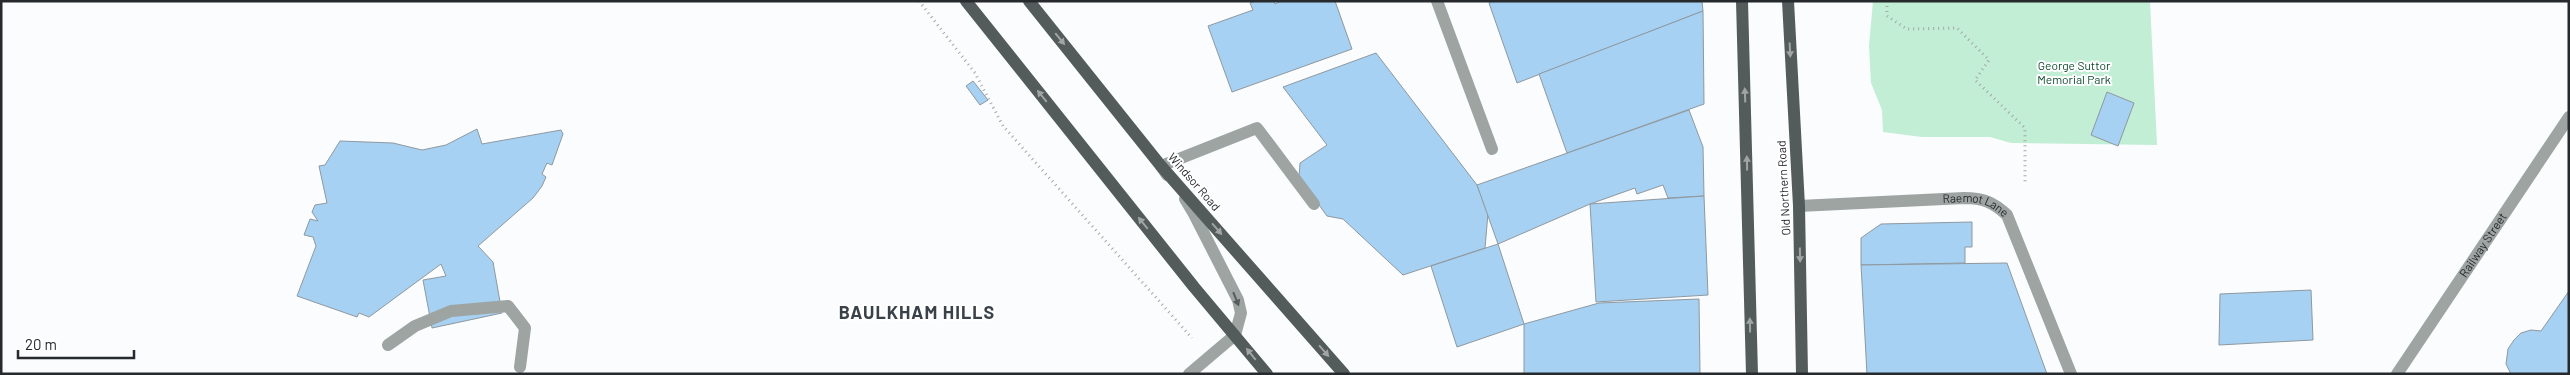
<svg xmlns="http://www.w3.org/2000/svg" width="2570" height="375" viewBox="0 0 2570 375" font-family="Barlow,sans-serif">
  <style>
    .green { fill: #c1eed4 }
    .building { fill: #a6d1f2; stroke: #8f989f }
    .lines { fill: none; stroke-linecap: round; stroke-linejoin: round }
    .path { stroke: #a5a7a9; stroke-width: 3; stroke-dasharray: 1 4; stroke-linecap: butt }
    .minor { stroke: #9ea4a2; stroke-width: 12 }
    .major { stroke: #535c5a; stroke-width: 12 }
    .oneway { fill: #a0a5a4 }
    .oneway2 { fill: #575b5c }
    .labels { text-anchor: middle; stroke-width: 4; stroke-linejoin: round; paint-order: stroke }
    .park-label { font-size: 12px; fill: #0e4a30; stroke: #fff }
    .street-label { font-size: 12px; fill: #272a2d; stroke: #fff }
    .district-label { font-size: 18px; font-weight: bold; letter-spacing: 1px; fill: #3a4249; stroke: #fff }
  </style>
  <rect width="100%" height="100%" fill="#fafcfe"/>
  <!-- green -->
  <path class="green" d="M1873 1H2150L2157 145 2011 143 1990 137H1922L1883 132 1882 110 1871 83 1869 46Z"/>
  <!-- building -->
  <g class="building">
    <path d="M1255 1H1274L1275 4 1281 1H1335L1352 49 1232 92 1208 26 1253 10 1250 3Z"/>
    <path d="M1493 1H1702L1703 11 1517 83 1489 3Z"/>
    <path d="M1703 11 1704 104 1567 153 1539 74Z"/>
    <path d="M1376 53 1477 185 1488 213 1485 248 1403 275 1343 219 1327 216 1299 177 1300 163 1327 145 1283 87Z"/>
    <path d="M973 81 988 100 980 105 966 86Z"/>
    <path d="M2107 92 2134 103 2118 146 2091 135Z"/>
    <path d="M1689 110 1703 147 1704 196 1668 198 1663 185 1637 194 1635 188 1590 204 1498 244 1477 185Z"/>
    <path d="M477 129 482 144 561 130 563 134 552 165 547 163 542 174 546 177 542 186 533 198 478 246 493 262 502 313 432 328 423 280 446 276 441 264 369 317 359 313 357 317 297 296 316 246 313 237 304 235 310 219 318 221 312 212 315 205 327 203 319 166 325 165 340 141 393 143 422 150 446 145Z"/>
    <path d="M1704 196 1708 295 1596 302 1590 204Z"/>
    <path d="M1972 222V247H1965V263L1861 265V238L1881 224Z"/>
    <path d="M1498 244 1524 324 1457 347 1431 266Z"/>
    <path d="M2007 263 2047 374H1867L1861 265Z"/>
    <path d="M2311 290 2313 340 2219 345 2220 294Z"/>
    <path d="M2569 291V374H2511L2506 364 2508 349 2514 340 2521 333 2531 330 2541 331Z"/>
    <path d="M1699 299 1700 374H1524V324L1599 303Z"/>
  </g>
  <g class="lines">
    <!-- path -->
    <g class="path">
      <path d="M919 1 975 73 1003 126 1192 338"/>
      <path d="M1887 1V16L1907 29 1957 28 1989 60 1975 80 2025 128V183"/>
    </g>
    <!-- minor -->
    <g class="minor">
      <path d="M1437 1 1492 149"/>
      <path d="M1167 175 1161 166 1257 128 1314 204"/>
      <path d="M1185 199 1194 214 1238 300 1241 313 1235 335 1189 374"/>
      <path id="s1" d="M1799 206 1964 198C1983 198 1993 202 2007 215L2071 374"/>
      <path d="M388 345 415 326 451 311 508 306 525 328 520 367"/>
      <path id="s2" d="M2397 374 2569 117"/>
    </g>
    <!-- major -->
    <g class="major">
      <path d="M966 1 1194 287 1267 374"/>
      <path d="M1029 1 1161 166 1344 374"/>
      <path d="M1742 1 1752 374"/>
      <path d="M1788 1 1799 206 1802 374"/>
    </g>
  </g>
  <!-- one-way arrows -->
  <defs><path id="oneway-solid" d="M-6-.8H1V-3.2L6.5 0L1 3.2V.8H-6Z" transform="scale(1.25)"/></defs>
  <g class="oneway">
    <use href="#oneway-solid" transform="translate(1060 39) rotate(51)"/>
    <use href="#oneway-solid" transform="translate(1790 50) rotate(87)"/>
    <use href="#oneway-solid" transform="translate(1745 95) rotate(-92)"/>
    <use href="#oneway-solid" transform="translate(1042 96) rotate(-129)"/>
    <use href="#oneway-solid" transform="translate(1747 163) rotate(-91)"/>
    <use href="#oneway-solid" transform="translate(1143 223) rotate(-129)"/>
    <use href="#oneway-solid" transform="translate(1217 229) rotate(49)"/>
    <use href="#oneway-solid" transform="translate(1800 255) rotate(89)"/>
    <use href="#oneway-solid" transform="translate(1750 325) rotate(-91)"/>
    <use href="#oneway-solid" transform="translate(1324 351) rotate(49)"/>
    <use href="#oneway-solid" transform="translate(1251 354) rotate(-129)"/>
  </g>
  <use class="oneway2" href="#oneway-solid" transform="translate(1236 299) rotate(68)"/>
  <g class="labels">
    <!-- park labels -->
    <g class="park-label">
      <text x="2074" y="70">George Suttor<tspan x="2074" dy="14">Memorial Park</tspan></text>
    </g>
    <!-- street labels -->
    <g class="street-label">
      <text transform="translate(1194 182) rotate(49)" y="4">Windsor Road</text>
      <text transform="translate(1784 188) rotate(-93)" y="4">Old Northern Road</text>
      <text dy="4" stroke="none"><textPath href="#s1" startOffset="178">Raemot Lane</textPath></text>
      <text dy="4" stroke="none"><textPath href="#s2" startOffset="155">Railway Street</textPath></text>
    </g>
    <!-- district labels -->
    <g class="district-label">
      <text x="917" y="319">BAULKHAM HILLS</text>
    </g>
  </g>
  <!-- border -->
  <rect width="2570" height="375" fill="none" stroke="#272a2d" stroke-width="5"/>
  <!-- scale -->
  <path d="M18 350v8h116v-8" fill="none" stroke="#272a2d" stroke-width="2.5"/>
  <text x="25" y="350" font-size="15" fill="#272a2d" stroke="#ffffff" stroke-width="4" paint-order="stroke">20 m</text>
</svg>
